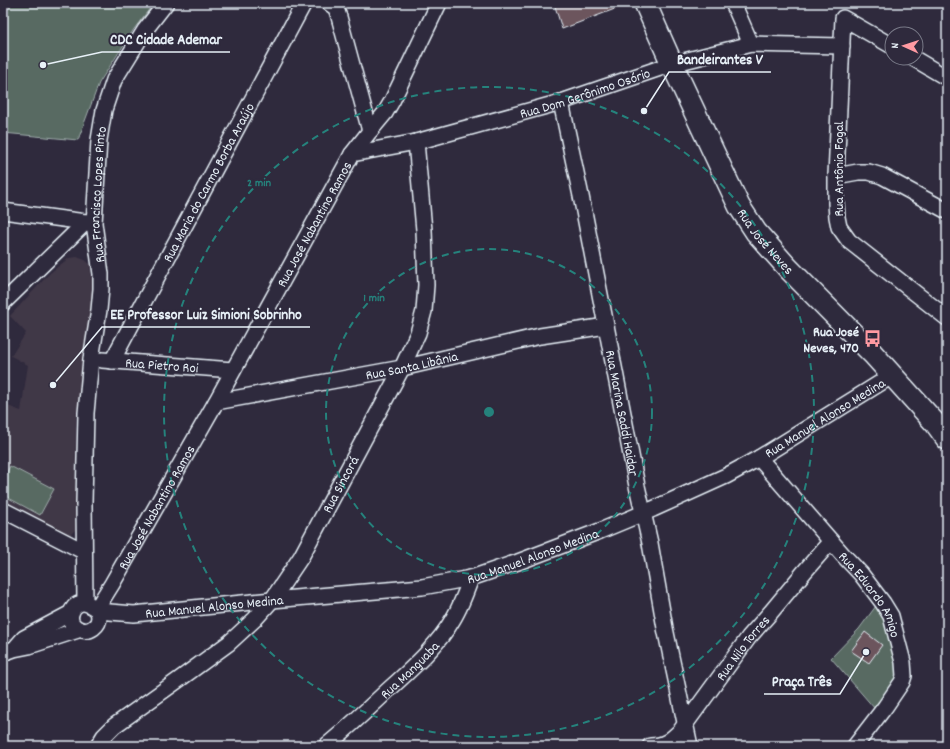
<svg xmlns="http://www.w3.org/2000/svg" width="950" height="749" viewBox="0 0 950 749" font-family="Dekko,sans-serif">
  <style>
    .built { fill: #413747 }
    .green { fill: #596a62; stroke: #a0aead }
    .building { fill: #6c555d; stroke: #e8f1f8 }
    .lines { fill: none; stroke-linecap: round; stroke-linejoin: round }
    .street-casing { stroke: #e8f1f8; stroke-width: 18 }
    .secondary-casing { stroke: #e8f1f8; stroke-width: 24 }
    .street { stroke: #2f2a3d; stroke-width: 15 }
    .secondary { stroke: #2f2a3d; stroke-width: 21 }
    .ring { fill: none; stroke: #25827c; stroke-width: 2; stroke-dasharray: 7 5 }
    .labels { text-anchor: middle; stroke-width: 4; stroke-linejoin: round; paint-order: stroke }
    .street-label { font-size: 14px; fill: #e8f1f8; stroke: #2f2a3d }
    .poi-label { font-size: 14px; font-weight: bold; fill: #e8f1f8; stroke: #2f2a3d; text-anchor: end }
    .centre { fill: #25827c; stroke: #2f2a3d; stroke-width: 2 }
    .ring-label { font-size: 12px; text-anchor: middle; font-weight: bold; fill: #25827c; stroke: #2f2a3d; stroke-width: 4; stroke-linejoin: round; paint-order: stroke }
    .leader { fill: none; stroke: #e8f1f8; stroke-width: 1.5 }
    .callout-dot { fill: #e8f1f8; stroke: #2f2a3d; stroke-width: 1.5 }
    .callout-label { font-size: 15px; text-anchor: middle; font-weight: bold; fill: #e8f1f8; stroke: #2f2a3d; stroke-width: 4; stroke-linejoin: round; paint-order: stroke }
  </style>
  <rect width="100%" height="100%" fill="#2f2a3d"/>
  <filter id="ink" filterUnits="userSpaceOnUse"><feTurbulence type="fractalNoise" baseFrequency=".025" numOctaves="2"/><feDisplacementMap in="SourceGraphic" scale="8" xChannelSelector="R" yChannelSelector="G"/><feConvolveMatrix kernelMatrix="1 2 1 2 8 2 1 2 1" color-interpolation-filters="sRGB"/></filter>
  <g filter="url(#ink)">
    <!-- built -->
    <path class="built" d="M77 257 85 260 90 264 93 287 85 357 76 418 75 521 76 529 70 535 57 532 3 502V415L8 406 21 411 28 365 11 356 26 333 10 316 50 273 69 258Z"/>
    <!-- green -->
    <g class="green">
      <path d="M3 3H154L134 29 99 83 78 140 3 133Z"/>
      <path d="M10 466 54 489 40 515 3 495V480Z"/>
      <path d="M876 606 886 621 899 670 895 682 875 709 831 658 859 629Z"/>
    </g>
    <!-- building -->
    <g class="building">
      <path d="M554 3H628V4L562 29Z"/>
      <path d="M865 632 882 645 869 663 851 651Z"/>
    </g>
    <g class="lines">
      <defs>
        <g id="street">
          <path d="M733 3 751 44"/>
          <path d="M892 46 843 18 836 176V203L837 217 839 227 849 241 947 318"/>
          <path d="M913 58 947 78"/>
          <path id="s1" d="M561 102 581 196 637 486 650 543 665 628 690 746"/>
          <path d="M370 131 385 113 392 101 439 3"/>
          <path id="s2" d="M352 154 416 142 561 102 672 64 751 44 842 46"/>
          <path d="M836 176 858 172H869L882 176 947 211"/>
          <path d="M3 211 93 223"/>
          <path d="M3 303 86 222"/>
          <path id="s3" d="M102 360 233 370"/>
          <path id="s4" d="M112 361 304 3"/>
          <path id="s5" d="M216 402 402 368 540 336 606 326"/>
          <path id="s6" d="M759 458 843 555 861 574 883 603 891 616 892 620 903 662 904 676 902 682 885 707 855 746"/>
          <path d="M3 510 83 551"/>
          <path id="s7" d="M85 603 84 503 86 413 91 359 99 310 101 289V274L94 223 99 140 104 110 114 80 145 30 166 3"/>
          <path id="s8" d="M97 608 112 584 216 402 352 154 370 131 339 17 336 8 329 3"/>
          <path id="s9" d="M98 611C98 613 99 615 99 617 99 626 90 632 82 630 61 626 72 595 90 605 94 607 96 608 98 611L134 614 272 600 422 587 471 578 518 562 600 531 653 509 726 476 759 458 893 375"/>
          <path d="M17 646 24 638 71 613"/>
          <path d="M3 653 14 649 29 646 78 630"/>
          <path id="s10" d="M98 746 104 736 114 726 177 681 229 643 255 619 272 600 301 557 402 368 418 333 424 311 426 285 424 230 416 142"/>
          <path id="s11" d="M326 746C347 729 366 711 385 693 409 671 437 647 453 619 461 606 466 592 471 578"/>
          <path id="s12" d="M650 746C665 746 671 740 681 730L749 637 771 612 805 571 831 541"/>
        </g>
        <g id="secondary">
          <path id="s13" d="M645 3 672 64 739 206 756 232 788 268 873 354 936 424 947 439"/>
        </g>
      </defs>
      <!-- street casing -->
      <use href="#street" class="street-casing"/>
      <!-- secondary casing -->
      <use href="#secondary" class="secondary-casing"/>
      <!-- street -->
      <use href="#street" class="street"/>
      <!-- secondary -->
      <use href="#secondary" class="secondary"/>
    </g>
  </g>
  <!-- distance rings -->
  <g class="ring">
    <circle cx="489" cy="412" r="163"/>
    <circle cx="489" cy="412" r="325"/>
  </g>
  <!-- icons -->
  <defs>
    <symbol id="bus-bare" viewBox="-9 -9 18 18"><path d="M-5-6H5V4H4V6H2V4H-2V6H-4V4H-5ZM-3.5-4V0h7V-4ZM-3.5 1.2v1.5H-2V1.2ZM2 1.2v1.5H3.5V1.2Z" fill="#ff9aa2" stroke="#2f2a3d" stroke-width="2.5" paint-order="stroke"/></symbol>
  </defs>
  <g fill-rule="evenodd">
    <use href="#bus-bare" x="860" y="326" width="25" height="25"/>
  </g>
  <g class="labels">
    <!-- street labels -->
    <g class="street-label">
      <text dy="5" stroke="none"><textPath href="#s2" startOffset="241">Rua Dom Gerônimo Osório</textPath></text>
      <text transform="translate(838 169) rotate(-90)" y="5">Rua Antônio Fogal</text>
      <text dy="5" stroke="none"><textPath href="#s4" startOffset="203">Rua Maria do Carmo Borba Araújo</textPath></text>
      <text dy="5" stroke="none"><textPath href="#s7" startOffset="410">Rua Francisco Lopes Pinto</textPath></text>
      <text dy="5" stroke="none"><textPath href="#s8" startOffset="441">Rua José Nabantino Ramos</textPath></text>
      <text dy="5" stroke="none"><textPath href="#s13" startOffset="268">Rua José Neves</textPath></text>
      <text dy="5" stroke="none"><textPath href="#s3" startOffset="60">Rua Pietro Roi</textPath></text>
      <text dy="5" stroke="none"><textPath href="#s5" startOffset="199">Rua Santa Libânia</textPath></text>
      <text dy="5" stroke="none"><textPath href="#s1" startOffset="317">Rua Marina Saddi Haidar</textPath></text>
      <text dy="5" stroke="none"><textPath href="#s9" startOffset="852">Rua Manuel Alonso Medina</textPath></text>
      <text dy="5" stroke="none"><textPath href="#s10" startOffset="363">Rua Sincorá</textPath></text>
      <text dy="5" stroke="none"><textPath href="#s8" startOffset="117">Rua José Nabantino Ramos</textPath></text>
      <text dy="5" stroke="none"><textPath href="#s9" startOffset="528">Rua Manuel Alonso Medina</textPath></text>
      <text dy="5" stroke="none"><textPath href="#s6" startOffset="177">Rua Eduardo Amigo</textPath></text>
      <text dy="5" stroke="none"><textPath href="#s9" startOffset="204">Rua Manuel Alonso Medina</textPath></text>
      <text dy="5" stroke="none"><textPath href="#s12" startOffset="139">Rua Nilo Torres</textPath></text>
      <text dy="5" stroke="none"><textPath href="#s11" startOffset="113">Rua Manguaba</textPath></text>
    </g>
    <!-- poi labels -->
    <g class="poi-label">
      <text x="859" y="336">Rua José<tspan x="859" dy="16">Neves, 470</tspan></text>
    </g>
  </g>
  <circle cx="489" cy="412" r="6" class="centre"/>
  <g class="ring-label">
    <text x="259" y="186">2 min</text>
    <text x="374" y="301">1 min</text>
  </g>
  <!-- callouts -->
  <path class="leader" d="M43 65L102 52H230M644 111L669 72H771M53 385L102 327H310M866 652L840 694H764"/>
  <g class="callout-dot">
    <circle cx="43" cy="65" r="4"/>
    <circle cx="644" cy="111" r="4"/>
    <circle cx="53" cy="385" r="4"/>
    <circle cx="866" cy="652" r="4"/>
  </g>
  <g class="callout-label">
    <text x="166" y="44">CDC Cidade Ademar</text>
    <text x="720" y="64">Bandeirantes V</text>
    <text x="206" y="319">EE Professor Luiz Simioni Sobrinho</text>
    <text x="802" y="686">Praça Três</text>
  </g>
  <!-- margin -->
  <rect width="950" height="749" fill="none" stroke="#2f2a3d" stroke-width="16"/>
  <rect x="8" y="8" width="934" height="733" fill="none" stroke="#e8f1f8" stroke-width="1.5" filter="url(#ink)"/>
  <!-- north arrow -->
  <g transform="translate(904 46) rotate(273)"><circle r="19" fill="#2f2a3d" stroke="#797a88"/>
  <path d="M0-3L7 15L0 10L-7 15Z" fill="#ff9aa2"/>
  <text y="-6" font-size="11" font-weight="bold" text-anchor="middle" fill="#e8f1f8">N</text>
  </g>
</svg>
